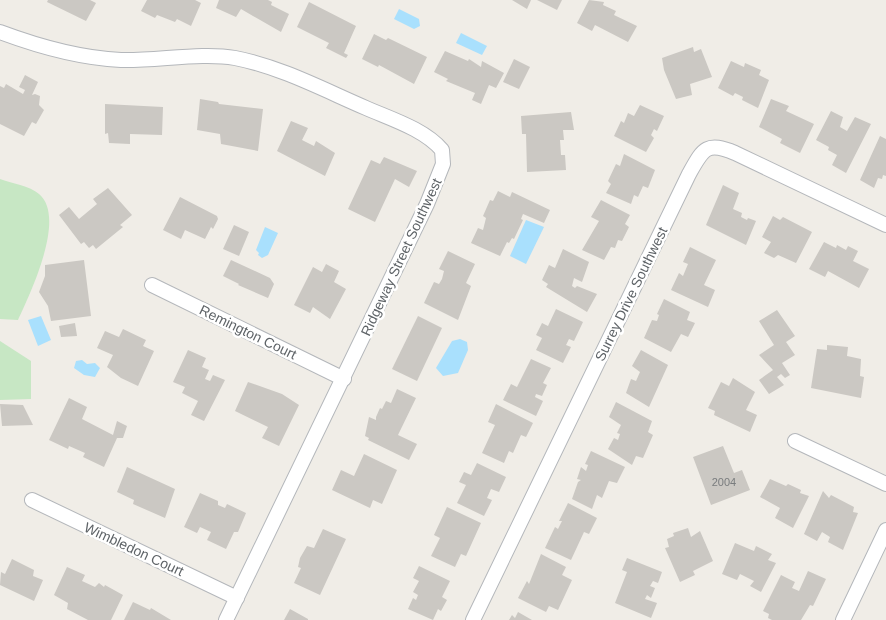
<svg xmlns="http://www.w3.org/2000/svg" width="886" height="620" viewBox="0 0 886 620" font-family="Helvetica,sans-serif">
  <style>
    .green { fill: #c7e7c4 }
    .water { fill: #a9e0fd }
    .building { fill: #cbc8c3 }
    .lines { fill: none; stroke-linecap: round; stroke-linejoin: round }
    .street-casing { stroke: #b4b7bb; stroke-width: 16 }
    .street { stroke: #fff; stroke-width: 14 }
    .labels { text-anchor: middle; stroke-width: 5; stroke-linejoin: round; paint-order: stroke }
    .number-label { font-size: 11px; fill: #797c7e }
    .street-label { font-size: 14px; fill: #5e6367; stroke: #fff }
  </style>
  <rect width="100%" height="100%" fill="#f0ede7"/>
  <!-- green -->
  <g class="green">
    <path d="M0 179C11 183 30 186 39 194 67 217 30 294 18 320L0 319Z"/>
    <path d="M0 341 31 361V399L0 400Z"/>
  </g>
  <!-- water -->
  <g class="water">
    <path d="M399 9 419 19 420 26 414 29 394 19Z"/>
    <path d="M461 33 487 46 482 55 456 43Z"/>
    <path d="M526 220 544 227 526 264 510 256Z"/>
    <path d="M265 227 278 233 268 255 262 258 258 255 259 253 256 250Z"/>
    <path d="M41 316 51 340 38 346 28 320Z"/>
    <path d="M460 339 467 342 468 350 458 373 443 376 436 368 452 341Z"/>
    <path d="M82 360 87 364 95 363 100 368 95 377 84 375 74 368 76 361Z"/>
  </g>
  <!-- building -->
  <g class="building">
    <path d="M48 0H90L96 3 86 21 47 2Z"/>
    <path d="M147 0H195L201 3 191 26 177 19 175 22 157 15 155 18 141 11Z"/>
    <path d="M219 0H268L272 2 271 5 289 14 281 32 241 9 236 17 216 8Z"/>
    <path d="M512 0H531L527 9Z"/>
    <path d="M537 0H562L557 10Z"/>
    <path d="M589 0 604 2 603 5 616 11 614 15 637 26 628 42 595 25 592 31 577 23Z"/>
    <path d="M309 2 356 26 344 53 348 55 346 58 326 48 329 43 297 27Z"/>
    <path d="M374 34 386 40 388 38 427 57 414 84 379 65 378 67 362 59Z"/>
    <path d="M693 47 694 52 701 49 712 77 690 84 692 95 676 99 664 70 662 58Z"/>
    <path d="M445 51 468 61 469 59 481 67 482 61 504 73 496 88 489 85 481 104 472 100 475 93 446 81 448 79 434 72Z"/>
    <path d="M514 59 530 67 519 89 503 82Z"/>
    <path d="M731 61 744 67 745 63 761 70 759 75 769 80 758 108 742 100 743 97 735 93 733 96 718 88Z"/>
    <path d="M25 75 38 82 32 95 35 94 40 96 39 105 44 110 36 124 32 122 24 136 0 124V86L4 88 6 84 23 94 25 90 19 87Z"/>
    <path d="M200 99 218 102 219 104 263 109 258 151 221 144 220 134 197 130Z"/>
    <path d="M771 99 789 106 786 111 814 124 800 153 780 143 782 139 759 127Z"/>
    <path d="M105 104 163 107 162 135 130 134V144L109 143 108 133 105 134Z"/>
    <path d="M640 105 664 116 657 131 654 129 651 135 654 138 646 152 614 136 621 121 624 123 628 113 634 116Z"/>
    <path d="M831 111 843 117 840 127 847 131 855 117 871 124 846 173 832 165 837 155 828 150 829 147 816 140Z"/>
    <path d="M571 112 574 130H563L564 140H560L561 155H565L566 170 527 172 526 134H522L521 116Z"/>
    <path d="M291 121 308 128 302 140 314 146 316 141 335 153 325 176 277 151Z"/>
    <path d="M880 136 886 139V176L883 175 882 179 878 178 874 188 860 180Z"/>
    <path d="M624 154 655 170 648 188 643 186 638 197 634 195 631 204 606 193 611 184 608 181 616 164 620 166Z"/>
    <path d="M384 157 417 171 409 187 395 179 375 222 348 209 371 160 380 164Z"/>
    <path d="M723 185 739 193 733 209 742 213 741 217 747 220 748 218 756 221 746 245 706 225Z"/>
    <path d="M108 188 132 215 120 225 123 227 96 249 93 245 89 248 84 242 81 244 59 215 69 207 79 219 97 204 93 199Z"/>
    <path d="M498 191 510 197 512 192 550 210 544 223 523 214 521 219 523 220 514 239 512 238 509 243 507 242 500 256 471 243 478 228 483 230 486 218 483 216 490 200 493 201Z"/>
    <path d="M180 197 217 216 218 219 213 229 211 227 205 239 185 230 181 239 163 230Z"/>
    <path d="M601 200 630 215 625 224 629 227 622 241 618 240 615 248 611 247 604 260 582 250 599 221 591 217Z"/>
    <path d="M773 216 780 220 783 217 812 232 796 263 778 255 774 258 764 253 771 242 762 237Z"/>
    <path d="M234 225 249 232 239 256 223 249Z"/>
    <path d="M824 242 836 248 837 245 846 250 848 246 858 251 853 261 869 269 859 288 828 271 825 277 809 269Z"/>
    <path d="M690 247 716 260 704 285 715 290 708 307 671 290 679 273 683 276 688 264 683 262Z"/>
    <path d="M563 249 589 262 582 282 574 278 572 286 575 288 577 286 597 294 587 312 546 287 548 284 542 280 549 265 555 268Z"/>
    <path d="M448 251 475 264 466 283 471 286 458 320 424 303 434 282 439 284 442 279 444 271 439 269Z"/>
    <path d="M84 260 91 316 51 321 48 306 39 292 45 276V265Z"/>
    <path d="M231 260 270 278 274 284 268 298 238 285 239 284 223 276Z"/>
    <path d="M326 264 339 271 334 282 346 289 330 319 313 307 310 313 294 305 313 267 322 272Z"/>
    <path d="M664 299 690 312 687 320 695 323 688 337 681 334 671 352 644 338 652 320 657 321 659 315 657 314Z"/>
    <path d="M556 309 583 322 574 341 569 339 566 345 571 347 563 363 536 350 542 338 536 335 542 323 548 326Z"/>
    <path d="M777 310 795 336 786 342 795 355 782 363 790 375 785 378 781 374 777 377 784 385 769 394 759 380 773 370 759 355 774 345 759 321Z"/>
    <path d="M418 316 442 328 417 381 392 369Z"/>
    <path d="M75 323 77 336 61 337 59 326Z"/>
    <path d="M123 329 146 340 143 346 154 351 138 386 121 378 107 367 113 355 97 348 105 331 119 337Z"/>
    <path d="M827 345 848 347 847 356 861 359 860 376 864 377 861 398 811 388 817 349 827 350Z"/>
    <path d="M188 350 206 358 202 367 209 370 205 379 210 381 213 375 225 380 204 421 191 415 198 401 182 393 185 387 173 382Z"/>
    <path d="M641 350 668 365 649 407 626 393 631 379 636 381 640 372 632 366Z"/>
    <path d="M531 359 551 368 543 383 547 385 542 396 536 394 535 397 543 401 536 416 503 400 511 384 517 387Z"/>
    <path d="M733 378 755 392 746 410 757 415 750 432 714 415 715 411 708 408 721 382 729 386Z"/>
    <path d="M248 382 282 394 299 405 279 446 262 438 268 427 235 411Z"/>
    <path d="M397 389 416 398 398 435 417 444 409 460 368 440 369 438 365 436 369 417 376 420V417L380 408 382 409 386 401 391 403Z"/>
    <path d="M69 398 87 407 82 419 113 435 117 421 127 426 123 438H117L104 467 83 457 85 453 69 446 68 449 49 440Z"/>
    <path d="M616 402 652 421 648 432 653 435 643 458 636 456 632 465 608 449 614 438 618 440 620 434 617 433 621 425 609 417Z"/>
    <path d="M0 404 23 405 33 425 2 426Z"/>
    <path d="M496 404 533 423 526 437 521 435 513 453 509 451 504 463 482 453 495 425 488 422Z"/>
    <path d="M723 446 734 473 742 470 750 490 711 505 693 457Z"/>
    <path d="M591 451 625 467 617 483 609 481 602 498 597 495 592 509 572 499 578 482 581 480 577 479 581 467 586 471 588 465 585 464Z"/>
    <path d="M364 454 397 470 382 504 373 500 370 508 332 490 341 470 354 476Z"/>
    <path d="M477 463 506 477 499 492 491 489 487 498 492 500 484 516 457 503 466 485 459 482 464 472 471 475Z"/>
    <path d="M127 467 175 489 165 518 133 504 134 500 117 492Z"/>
    <path d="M770 479 786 486 788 484 801 490 800 493 809 496 793 528 775 518 780 508 760 497Z"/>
    <path d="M823 491 829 498 831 495 854 507 853 512 858 513 843 550 828 542 830 537 822 532 817 541 804 534Z"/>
    <path d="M200 493 218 501V505L225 508 227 504 246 513 238 532H234L226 549 207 540 211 532 200 527 197 533 184 527Z"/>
    <path d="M568 503 597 518 589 534 584 532 571 560 545 548 555 527 558 529 562 521H559Z"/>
    <path d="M447 507 481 523 466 556 461 554 455 567 431 556 440 538 434 535Z"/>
    <path d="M688 528 691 537 700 531 713 561 693 571 695 575 680 582 665 548 669 547 667 539 674 536 673 533Z"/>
    <path d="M323 529 346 539 320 595 294 583 301 568 298 567 300 558 307 546 314 548Z"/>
    <path d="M735 543 754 551 756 546 772 554 768 560 776 563 761 592 750 586 754 581 740 574 737 580 722 574Z"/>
    <path d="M541 554 566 567 562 575 572 580 558 610 549 606 546 612 518 598 527 581 529 584Z"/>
    <path d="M627 558 662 572 658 583 653 581 650 586 655 588 651 598 647 595 645 599 657 603 651 618 615 603 627 572 622 570Z"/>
    <path d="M12 559 34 570 33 576 43 580 34 601 0 585 1 572 5 574Z"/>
    <path d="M419 566 450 581 442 597 447 600 441 611 438 609 433 620 408 609 413 598 416 600 418 595 413 592 419 581 413 578Z"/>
    <path d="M67 567 85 575 82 581 95 587 99 583 104 587 105 585 123 595 111 620H88L67 609 68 603 54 595Z"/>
    <path d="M808 571 826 579 813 606 810 605 801 620H772L768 618 769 614 763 611 781 575 795 582 792 588 799 591Z"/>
    <path d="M133 602 150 610 151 608 171 620H124Z"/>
    <path d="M290 609 308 619V620H284Z"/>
    <path d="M518 612 532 620H509L512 615 515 618Z"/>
  </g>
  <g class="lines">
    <defs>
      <g id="street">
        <path d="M0 32C40 47 79 58 121 60 157 61 202 52 235 58 281 67 324 90 366 108 391 119 424 129 442 150L443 164 427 204 226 620"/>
        <path d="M152 285 344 379"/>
        <path d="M795 441 886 484"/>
        <path d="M32 500 237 598"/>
        <path d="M473 620 689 174C703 149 706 141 735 153L886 225"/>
        <path d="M843 620 886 530"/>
      </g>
    </defs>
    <!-- street casing -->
    <use href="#street" class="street-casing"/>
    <!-- street -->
    <use href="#street" class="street"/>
  </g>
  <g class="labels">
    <!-- number labels -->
    <g class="number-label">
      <text x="724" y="486">2004</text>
    </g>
    <!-- street labels -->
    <g class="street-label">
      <text transform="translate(401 257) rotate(-65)" y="5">Ridgeway Street Southwest</text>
      <text transform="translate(631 294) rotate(-64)" y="5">Surrey Drive Southwest</text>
      <text transform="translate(248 332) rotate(26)" y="5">Remington Court</text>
      <text transform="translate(134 549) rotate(25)" y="5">Wimbledon Court</text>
    </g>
  </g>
</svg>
